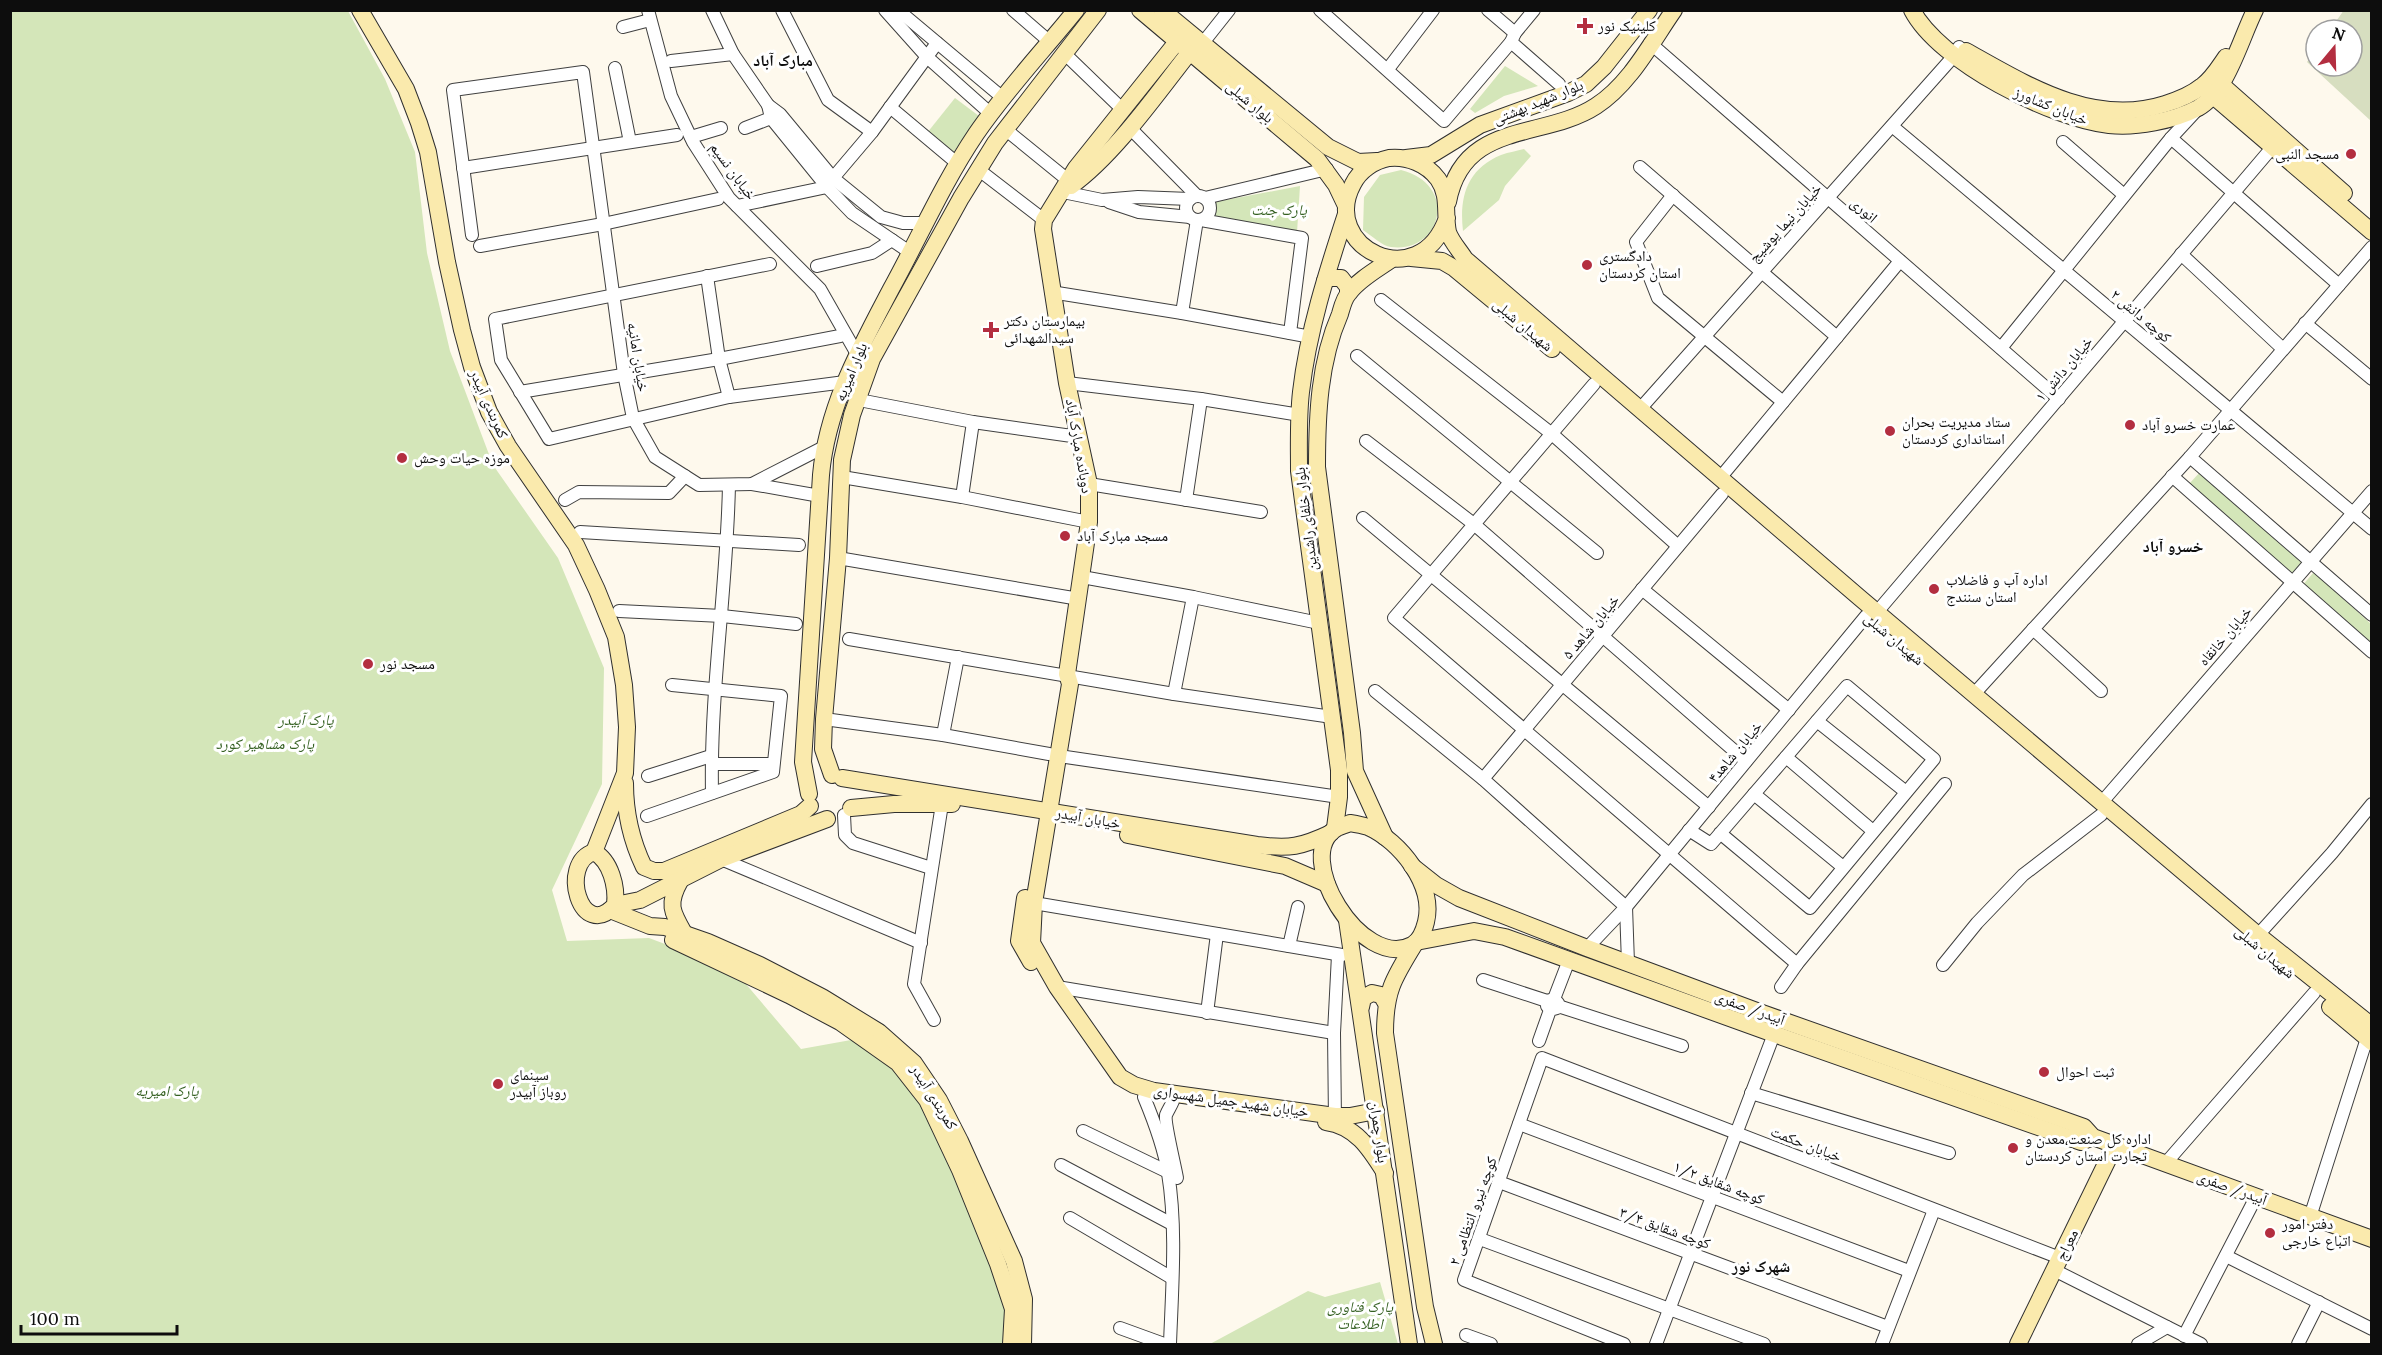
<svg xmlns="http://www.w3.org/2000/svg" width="2382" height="1355" viewBox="0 0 2382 1355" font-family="Lora,'Noto Naskh Arabic',serif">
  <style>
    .green { fill: #d4e6b9 }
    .cemetery { fill: #d7dec0 }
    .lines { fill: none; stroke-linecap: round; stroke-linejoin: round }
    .street-casing { stroke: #404040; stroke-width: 14 }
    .secondary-casing { stroke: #2f2f2f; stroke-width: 18 }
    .street { stroke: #fff; stroke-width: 12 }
    .secondary { stroke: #faeaad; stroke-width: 16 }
    .poi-dot { fill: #b32e40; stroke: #fff; stroke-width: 2 }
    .labels { text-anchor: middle; stroke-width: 6; stroke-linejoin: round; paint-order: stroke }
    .poi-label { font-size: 15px; fill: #0d0d0d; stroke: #fff; text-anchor: start }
    .street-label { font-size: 15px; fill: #0d0d0d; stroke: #fff }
    .park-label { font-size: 15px; font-style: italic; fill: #346021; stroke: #fff }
    .neighbourhood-label { font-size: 16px; font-weight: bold; fill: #0d0d0d; stroke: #fff }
  </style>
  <rect width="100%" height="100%" fill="#fef9ed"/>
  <!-- green -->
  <g class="green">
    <path d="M10 11H348L385 79 415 152 427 253 450 351 493 465 558 558 604 668 602 784 552 890 567 941 649 938 734 970 801 1049 851 1040 915 1082 1010 1310 1002 1344H11Z"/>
    <path d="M1505 66 1538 86 1504 96 1475 113 1470 109Z"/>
    <path d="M955 98 979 116 953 153 927 133Z"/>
    <path d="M1524 149 1531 156 1505 186 1499 200 1463 231C1459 197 1467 169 1501 155 1509 152 1517 151 1524 149Z"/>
    <path d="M1401 170C1460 185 1441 254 1391 247 1382 246 1371 235 1363 230L1364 197 1380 175Z"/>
    <path d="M1300 186 1297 233 1213 217 1215 202Z"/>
    <path d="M2202 470 2303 561 2289 576 2188 485Z"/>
    <path d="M2314 572 2371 624V651L2301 587Z"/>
    <path d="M1380 1282 1398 1344H1210L1308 1291 1325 1297Z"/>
  </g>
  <!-- cemetery -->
  <path class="cemetery" d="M2344 10 2371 11V150V121L2307 62 2316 49V66H2352V30H2330Z"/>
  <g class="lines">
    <defs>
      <g id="street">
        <path d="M648 10 671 96 693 142 729 198 820 289 857 354 863 356"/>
        <path d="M712 10 733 54 768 105 780 114 833 178 881 217 903 223H926"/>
        <path d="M782 10 828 100 872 132"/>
        <path d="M885 10 927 57 991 114"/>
        <path d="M898 10 1003 98"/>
        <path d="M1013 10 1050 42"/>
        <path d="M1320 10 1444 121 1511 42"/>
        <path d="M1488 10 1515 33"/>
        <path d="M1534 10 1515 33 1511 42 1559 84"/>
        <path d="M623 27 650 20"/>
        <path d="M1650 43 2059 399"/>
        <path d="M1202 44 1229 10"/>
        <path d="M1064 53 1123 110"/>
        <path d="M671 61 733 54"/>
        <path d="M615 68 630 142"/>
        <path d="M1388 69 1433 10"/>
        <path d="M768 105 771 118 827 187 852 213 911 253"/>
        <path d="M890 107 958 164"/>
        <path d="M1892 126 2372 529"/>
        <path d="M745 128 771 118"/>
        <path d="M1130 128 1197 196"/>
        <path d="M1005 129 1069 181"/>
        <path d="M691 137 721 128"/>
        <path d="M2171 138 2339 285"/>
        <path d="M2063 142 2124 195"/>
        <path d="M1640 167 1837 337"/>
        <path d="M463 168 677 135"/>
        <path d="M979 170 1044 220"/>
        <path d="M833 178 872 132 937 43"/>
        <path d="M1063 192 1102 200 1138 197 1190 199"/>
        <path d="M1673 195 1636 242 1658 298 1783 402"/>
        <circle cx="1198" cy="208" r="12"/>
        <path d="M1205 198 1327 169"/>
        <path d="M1109 202 1139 212 1190 217"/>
        <path d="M737 206 827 187"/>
        <path d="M1201 220 1302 238 1290 333"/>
        <path d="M472 235 453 90 583 72 624 374 633 418 655 457 699 485 752 484 824 447"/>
        <path d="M480 246 603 224 718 199"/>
        <path d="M2181 254 2283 349"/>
        <path d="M770 264 495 319 501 360 549 439 729 397 845 382"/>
        <path d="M817 266 872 253 892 240"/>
        <path d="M707 276 719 359 729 397"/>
        <path d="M1051 292 1182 313 1311 337"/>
        <path d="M1381 300 1552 434 1678 546"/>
        <path d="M1182 313 1197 220"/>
        <path d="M2305 323 2372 379"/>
        <path d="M2001 348 2171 138 2196 111"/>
        <path d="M1357 356 1597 553"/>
        <path d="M1067 383 1201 399 1300 415"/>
        <path d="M1594 384 1394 618 1797 964"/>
        <path d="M520 392 719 359 840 336"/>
        <path d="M859 400 973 422 1079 437"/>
        <path d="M1640 409 1953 57 1959 47"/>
        <path d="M1366 441 1475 525 1746 761"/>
        <path d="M2190 457 2372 615"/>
        <path d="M2172 476 2372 652"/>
        <path d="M842 477 962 497 1089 522"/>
        <path d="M1720 478 1900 261"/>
        <path d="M752 484 820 496"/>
        <path d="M1089 484 1261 512"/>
        <path d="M962 497 973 422"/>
        <path d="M565 500 579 492 669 493 685 476"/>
        <path d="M1186 500 1201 399"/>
        <path d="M1363 518 1709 807"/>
        <path d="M580 532 799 545"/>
        <path d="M838 558 1079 599"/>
        <path d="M1082 577 1193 597 1319 623"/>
        <path d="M1642 589 1789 710"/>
        <path d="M619 611 722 616 796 624"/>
        <path d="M1877 612 2276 143"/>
        <path d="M2033 629 2101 691"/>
        <path d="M849 639 1174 694 1332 717"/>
        <path d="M1375 691 1483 779 1626 907"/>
        <path d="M1174 694 1193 597"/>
        <path d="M1974 694 2190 457 2372 247"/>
        <path d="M824 719 943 735 1049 754"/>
        <path d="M1817 721 1906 792"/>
        <path d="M943 735 958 657"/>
        <path d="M1059 756 1339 797"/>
        <path d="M1786 757 1873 831"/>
        <path d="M712 764H773"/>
        <path d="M648 776 711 756"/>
        <path d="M1483 779 1722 494"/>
        <path d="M712 793C710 690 727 588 729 485"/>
        <path d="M1754 794 1843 867"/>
        <path d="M2102 802 2372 491"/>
        <path d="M844 815 845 835 853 843 931 868"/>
        <path d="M647 816 773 772 781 696 672 685"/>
        <path d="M1689 830 1711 844C1756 791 1802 739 1847 686L1934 759 1810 908 1720 833"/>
        <path d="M721 859 921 943"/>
        <path d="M1034 903 1342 955"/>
        <path d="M1626 907 1628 963"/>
        <path d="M2258 935 2332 853 2372 804"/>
        <path d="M1289 946 1298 907"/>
        <path d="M1587 948 1626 907 1866 616"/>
        <path d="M1943 965 1977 923 2023 875 2101 815"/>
        <path d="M1483 980 1547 1001"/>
        <path d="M1057 987 1334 1033"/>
        <path d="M1781 987 1797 964 1945 784"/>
        <path d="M1554 999 1569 960"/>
        <path d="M1558 1006 1682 1046"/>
        <path d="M1207 1013 1217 934"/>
        <path d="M934 1020 914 984 942 804"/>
        <path d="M1539 1041 1550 1010 1547 1006V1001L1554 999 1558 1003 1557 1008 1550 1010"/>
        <path d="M1751 1093 1949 1153"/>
        <path d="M1144 1097C1154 1121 1164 1147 1168 1173 1177 1228 1172 1288 1170 1344"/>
        <path d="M1173 1101C1171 1106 1168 1110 1166 1115 1164 1122 1175 1166 1177 1178"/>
        <path d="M1335 1121 1334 1033 1338 955"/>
        <path d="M1519 1124 1909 1271"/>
        <path d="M1083 1131 1168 1172"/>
        <path d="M2165 1164 2314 993"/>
        <path d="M1061 1165 1172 1224"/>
        <path d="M1499 1182 1888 1327"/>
        <path d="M2310 1217 2367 1038"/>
        <path d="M1070 1218 1172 1278"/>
        <path d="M1480 1239 1764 1344"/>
        <path d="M2226 1256 2372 1329"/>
        <path d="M2054 1270 2201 1344"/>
        <path d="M1120 1328 1164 1344"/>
        <path d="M1466 1335 1491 1344"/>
        <path d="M2184 1336 2256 1197"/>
        <path d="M1624 1344 1464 1280 1542 1058 2060 1258"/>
        <path d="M1656 1344 1774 1034"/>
        <path d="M1882 1344 1934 1210"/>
        <path d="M2138 1344 2167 1327"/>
        <path d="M2298 1344 2319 1302"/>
      </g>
      <g id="secondary">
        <path d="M360 10 406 89 419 123 428 152 447 262 462 330 472 367 489 412 508 446 576 545 597 590 616 637 624 685 627 727 625 773 594 852"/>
        <path d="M1140 10 1317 159 1336 185 1346 206"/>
        <path d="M1162 10 1328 147 1358 162 1377 161"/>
        <path d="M1912 10C1939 62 2052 119 2109 125 2136 128 2173 121 2198 108 2227 92 2240 40 2255 10"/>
        <path d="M1176 43 1076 168 1044 220 1043 229 1067 383 1089 484V522L1067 674 1070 684 1034 903 1032 943 1057 987 1120 1077 1134 1085 1154 1091 1335 1116H1350L1376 1111"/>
        <path d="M1966 51C2027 85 2093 127 2165 104 2178 100 2191 95 2202 86 2212 79 2219 67 2226 57"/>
        <path d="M2215 79 2344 193"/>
        <path d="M2205 89 2372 232"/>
        <path d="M1406 158 1431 155 1480 125 1568 93 1586 84 1604 67 1649 10"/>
        <path d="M1071 186C1114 155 1156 95 1189 53"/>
        <path d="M1448 202C1463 120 1544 140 1596 106 1630 84 1651 43 1674 10"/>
        <path d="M1447 218C1419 297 1319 247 1353 184 1360 170 1374 161 1389 158 1407 156 1427 164 1438 179 1450 196 1444 213 1448 232 1451 241 1460 251 1465 259L1860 598 2258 935 2372 1026"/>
        <path d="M1411 258 1442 261 1454 268 1552 349"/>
        <path d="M1325 281 1330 278H1341L1348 287V293"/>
        <path d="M832 775 823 749 824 719 838 558 842 460 852 415 872 359 961 198 995 143 1098 10"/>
        <path d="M842 778 1257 845C1290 849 1301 847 1331 833"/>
        <path d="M625 783C625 813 631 840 644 867L654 871H664L801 814 810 806"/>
        <path d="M809 794 803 762 821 475C827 407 860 348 891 289 919 238 943 183 976 134 1006 90 1043 51 1076 10"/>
        <path d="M851 808 894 804H952"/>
        <path d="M1350 823C1356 824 1362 825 1368 827 1400 841 1435 885 1426 922 1424 930 1420 941 1412 945 1362 972 1290 854 1337 828 1341 826 1346 825 1350 823Z"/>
        <path d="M1335 828 1339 797V770L1299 471C1299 445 1298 418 1301 392 1308 331 1327 272 1346 214"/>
        <path d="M1128 835 1285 866 1327 884"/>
        <path d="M1385 837 1355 771 1352 733 1317 467C1317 415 1319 362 1340 314 1342 307 1344 298 1349 293 1359 279 1378 269 1392 259"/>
        <path d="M594 852C611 861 617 887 615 905 581 943 558 863 594 852Z"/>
        <path d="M1412 866 1436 885 1459 898 1587 948 1762 1013 2084 1127 2093 1137 2372 1239"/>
        <path d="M680 881C667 904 672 912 684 933"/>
        <path d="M1025 898 1019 941 1031 962"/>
        <path d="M615 905 640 900 721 859 827 819"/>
        <path d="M610 910 650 926 665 927 708 942 760 965 822 997 879 1032 914 1063 939 1100 960 1141 1014 1261 1024 1299 1023 1344"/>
        <path d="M1347 920 1409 1344"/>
        <path d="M673 940 789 995 840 1022 898 1063 927 1100 960 1170 998 1264 1013 1309 1011 1344"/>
        <path d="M1416 942 1474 931 1505 937 1774 1034 2081 1142 2093 1137"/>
        <path d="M1414 945C1393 979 1385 992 1385 1033L1425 1307 1434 1344"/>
        <path d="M1361 1007 1363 998 1372 993 1381 995 1386 1003"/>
        <path d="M2330 1007 2372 1042"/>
        <path d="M1326 1122C1356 1126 1370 1149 1385 1173"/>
        <path d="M2018 1344 2115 1145"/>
      </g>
    </defs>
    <!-- street casing -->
    <use href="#street" class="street-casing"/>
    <!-- secondary casing -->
    <use href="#secondary" class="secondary-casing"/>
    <!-- street -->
    <use href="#street" class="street"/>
    <!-- secondary -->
    <use href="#secondary" class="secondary"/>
  </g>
  <!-- markers -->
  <g class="poi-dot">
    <path d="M1582 17h6v6h6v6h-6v6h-6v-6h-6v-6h6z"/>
    <circle cx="2351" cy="154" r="6"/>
    <circle cx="1587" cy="265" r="6"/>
    <path d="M988 321h6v6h6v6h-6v6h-6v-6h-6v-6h6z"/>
    <circle cx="2130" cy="425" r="6"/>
    <circle cx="1890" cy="431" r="6"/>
    <circle cx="402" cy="458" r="6"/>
    <circle cx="1065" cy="536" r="6"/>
    <circle cx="1934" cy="589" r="6"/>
    <circle cx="368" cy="664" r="6"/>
    <circle cx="2044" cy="1072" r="6"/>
    <circle cx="498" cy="1084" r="6"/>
    <circle cx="2013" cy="1148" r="6"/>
    <circle cx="2270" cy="1233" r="6"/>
  </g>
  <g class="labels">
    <!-- poi labels -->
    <g class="poi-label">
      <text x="1598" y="31">کلینیک نور</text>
      <text x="2339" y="159" text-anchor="end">مسجد النبی</text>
      <text x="1599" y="261">دادگستری<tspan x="1599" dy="17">استان کردستان</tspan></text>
      <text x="1004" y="326">بیمارستان دکتر<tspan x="1004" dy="17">سیدالشهدائی</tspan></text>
      <text x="1902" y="427">ستاد مدیریت بحران<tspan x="1902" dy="17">استانداری کردستان</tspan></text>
      <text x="2142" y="430">عمارت خسرو آباد</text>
      <text x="414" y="463">موزه حیات وحش</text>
      <text x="1077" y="541">مسجد مبارک آباد</text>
      <text x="1946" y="585">اداره آب و فاضلاب<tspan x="1946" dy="17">استان سنندج</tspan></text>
      <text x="380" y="669">مسجد نور</text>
      <text x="2056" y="1077">ثبت احوال</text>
      <text x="510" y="1080">سینمای<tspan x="510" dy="17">روباز آبیدر</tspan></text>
      <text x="2025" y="1144">اداره کل صنعت،معدن و<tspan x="2025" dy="17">تجارت استان کردستان</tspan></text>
      <text x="2282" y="1229">دفتر امور<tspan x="2282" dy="17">اتباع خارجی</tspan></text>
    </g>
    <!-- street labels -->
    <g class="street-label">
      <text transform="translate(1250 102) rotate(40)" y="5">بلوار شبلی</text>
      <text transform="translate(1538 102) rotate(-22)" y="5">بلوار شهید بهشتی</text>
      <text transform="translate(2051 106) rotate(22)" y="5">خیابان کشاورز</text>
      <text transform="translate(733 171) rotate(54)" y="5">خیابان نسیم</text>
      <text transform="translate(1864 210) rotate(41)" y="5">انوری</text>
      <text transform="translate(1785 223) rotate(-48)" y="5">خیابان نیما یوشیج</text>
      <text transform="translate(2141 316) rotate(40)" y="5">کوچه دانش ۲</text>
      <text transform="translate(1523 325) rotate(40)" y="5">شهیدان شبلی</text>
      <text transform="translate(638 357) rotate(81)" y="5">خیابان امانیه</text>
      <text transform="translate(2064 369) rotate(-50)" y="5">خیابان دانش ۱</text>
      <text transform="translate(851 372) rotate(-67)" y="5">بلوار امیریه</text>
      <text transform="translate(489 404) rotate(66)" y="5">کمربندی آبیدر</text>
      <text transform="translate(1079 446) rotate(80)" y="5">دوبانده مبارک آباد</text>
      <text transform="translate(1306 519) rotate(-97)" y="5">بلوار خلفای راشدین</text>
      <text transform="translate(1591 627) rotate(-50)" y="5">خیابان شاهد ۵</text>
      <text transform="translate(2225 636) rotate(-49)" y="5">خیابان خانقاه</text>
      <text transform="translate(1894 639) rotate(40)" y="5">شهیدان شبلی</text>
      <text transform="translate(1735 752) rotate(-50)" y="5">خیابان شاهد۴</text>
      <text transform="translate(1088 818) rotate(10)" y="5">خیابان آبیدر</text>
      <text transform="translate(2265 952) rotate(40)" y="5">شهیدان شبلی</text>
      <text transform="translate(1750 1008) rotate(20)" y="5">آبیدر/ صفری</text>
      <text transform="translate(934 1097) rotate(58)" y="5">کمربندی آبیدر</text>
      <text transform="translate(1231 1101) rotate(8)" y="5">خیابان شهید جمیل شهسواری</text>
      <text transform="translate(1379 1132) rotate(82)" y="5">بلوار چمران</text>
      <text transform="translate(1806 1144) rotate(21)" y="5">خیابان حکمت</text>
      <text transform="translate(1719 1183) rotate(21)" y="5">کوچه شقایق ۱/۲</text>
      <text transform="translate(2232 1188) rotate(20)" y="5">آبیدر/ صفری</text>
      <text transform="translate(1473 1211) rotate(-70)" y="5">کوچه نیرو انتظامی ۲</text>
      <text transform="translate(1665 1228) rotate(20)" y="5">کوچه شقایق ۳/۴</text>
      <text transform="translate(2067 1245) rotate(-64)" y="5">معراج</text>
    </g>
    <!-- park labels -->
    <g class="park-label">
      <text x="1279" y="215">پارک جنت</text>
      <text x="306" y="725">پارک آبیدر</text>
      <text x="265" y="749">پارک مشاهیر کورد</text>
      <text x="167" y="1096">پارک امیریه</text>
      <text x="1360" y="1312">پارک فناوری<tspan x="1360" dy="17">اطلاعات</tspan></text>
    </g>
    <!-- neighbourhood labels -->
    <g class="neighbourhood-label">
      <text x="783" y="66">مبارک آباد</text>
      <text x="2173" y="552">خسرو آباد</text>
      <text x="1761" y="1272">شهرک نور</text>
    </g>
  </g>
  <!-- border -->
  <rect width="2382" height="1355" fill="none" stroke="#0d0d0d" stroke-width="24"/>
  <!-- north arrow -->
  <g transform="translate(2334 48) rotate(19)"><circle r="28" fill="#ffffff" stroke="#9e9e9e" stroke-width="1.5"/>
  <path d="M0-4.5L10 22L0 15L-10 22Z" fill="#b32e40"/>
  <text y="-9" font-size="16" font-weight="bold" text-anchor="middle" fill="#0d0d0d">N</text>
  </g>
  <!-- scale -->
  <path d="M21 1325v9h156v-9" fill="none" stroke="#0d0d0d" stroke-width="3"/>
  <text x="30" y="1325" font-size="18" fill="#0d0d0d" stroke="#ffffff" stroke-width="4.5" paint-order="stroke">100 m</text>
</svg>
